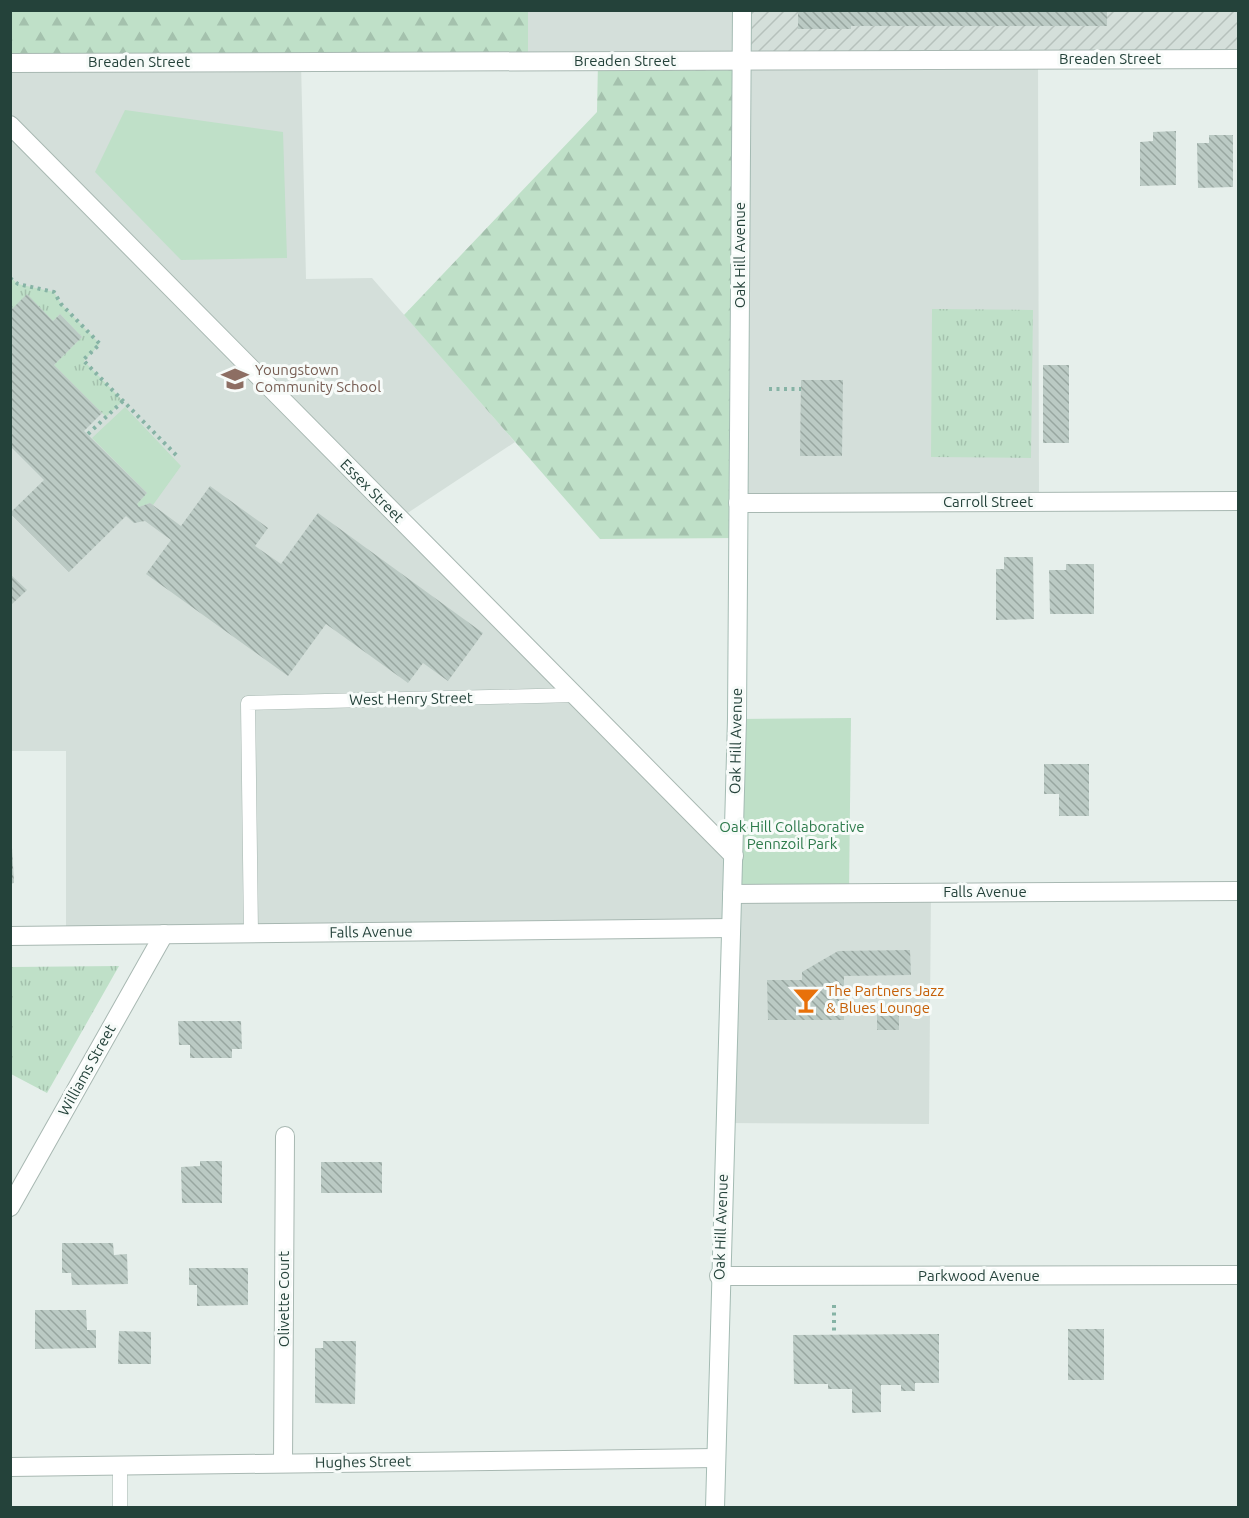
<svg xmlns="http://www.w3.org/2000/svg" width="1249" height="1518" viewBox="0 0 1249 1518" font-family="Ubuntu,sans-serif">
  <style>
    .built { fill: #d4dfda }
    .industrial { fill: url(#industrial-furrows) }
    .grass { fill: url(#grass-tufts) }
    .forest { fill: url(#forest-firs) }
    .park { fill: #bfe0c8 }
    .building { fill: url(#building-back-hatch) }
    .lines { fill: none; stroke-linecap: round; stroke-linejoin: round }
    .lane-casing { stroke: #a8b8b2; stroke-width: 15 }
    .street-casing { stroke: #a8b8b2; stroke-width: 20 }
    .secondary-casing { stroke: #a4bbb3; stroke-width: 20 }
    .path { stroke: #86b3a5; stroke-width: 4; stroke-dasharray: 3 4.5; stroke-linecap: butt }
    .lane { stroke: #fff; stroke-width: 14 }
    .street { stroke: #fff; stroke-width: 18 }
    .secondary { stroke: #fff; stroke-width: 18 }
    .labels { text-anchor: middle; stroke-width: 6; stroke-linejoin: round; paint-order: stroke }
    .street-label { font-size: 15px; fill: #24423a; stroke: #f7fbf9 }
    .education-label { font-size: 15px; fill: #785e54; stroke: #f7fbf9; text-anchor: start }
    .park-label { font-size: 15px; fill: #2d7a4b; stroke: #f7fbf9 }
    .food-label { font-size: 15px; fill: #c56008; stroke: #f7fbf9; text-anchor: start }
  </style>
  <defs>
    <pattern id="industrial-furrows" width="10" height="10" patternUnits="userSpaceOnUse" patternTransform="scale(1.5)"><rect width="10" height="10" fill="#d4dfda"/><path d="M-1 1l2-2M0 10L10 0M9 11l2-2" fill="none" stroke="#b6c1bc"/></pattern>
    <pattern id="grass-tufts" width="24" height="20" patternUnits="userSpaceOnUse" patternTransform="scale(1.5)"><rect width="24" height="20" fill="#bfe0c8"/><path d="M3 7l-1-3M5 7V3M7 7l1-3M15 17l-1-3M17 17v-4M19 17l1-3" fill="none" stroke="#a4c1ad"/></pattern>
    <pattern id="forest-firs" width="22" height="20" patternUnits="userSpaceOnUse" patternTransform="scale(1.5)"><rect width="22" height="20" fill="#bfe0c8"/><path d="M5 1l3.5 6h-7zM16 11l3.5 6h-7z" fill="#a4c1ad"/></pattern>
    <pattern id="building-back-hatch" width="6" height="6" patternUnits="userSpaceOnUse" patternTransform="scale(1.5)"><rect width="6" height="6" fill="#bbcac4"/><path d="M-1 5l2 2M0 0l6 6M5-1l2 2" fill="none" stroke="#98a6a0"/></pattern>
  </defs>
  <rect width="100%" height="100%" fill="#e6efeb"/>
  <!-- built -->
  <g class="built">
    <path d="M510 11H1238L1038 60 1039 502 738 503 741 61H509Z"/>
    <path d="M301 62 306 279 372 278 515 442 400 518 734 856 732 893H931L929 1124 725 1123 731 928 66 935V751H11L10 63Z"/>
  </g>
  <!-- industrial -->
  <path class="industrial" d="M742 11H1238V59L741 61Z"/>
  <!-- grass -->
  <g class="grass">
    <path d="M11 278 18 284 54 292 61 304 100 344 84 361 123 401 106 417 54 365 82 337 60 314 53 321 27 295 11 311Z"/>
    <path d="M932 309 1033 310 1031 458 931 457Z"/>
    <path d="M119 966 47 1093 11 1074V967Z"/>
  </g>
  <!-- forest -->
  <g class="forest">
    <path d="M10 11H528V61L11 63Z"/>
    <path d="M598 61H741L738 538 600 539 404 315 597 112Z"/>
  </g>
  <!-- park -->
  <g class="park">
    <path d="M125 110 283 132 287 258 181 260 95 172Z"/>
    <path d="M125 407 181 466 153 505 150 503 139 507 137 504 147 493 92 438Z"/>
    <path d="M851 718 849 893 732 894 737 719Z"/>
  </g>
  <!-- building -->
  <g class="building">
    <path d="M798 10H1107V26H851V29H798Z"/>
    <path d="M1176 131V185L1140 186V142L1153 141V132Z"/>
    <path d="M1209 135H1233V187L1198 188 1197 143H1209Z"/>
    <path d="M27 294 53 321 60 314 82 337 54 365 102 413 84 431 147 493 137 504 139 507 150 503 181 526 210 486 268 528 255 546 281 564 318 513 483 633 448 681 423 663 408 683 326 624 288 676 146 574 171 540 145 521 134 523 126 516 69 572 10 513 44 480 10 446V311Z"/>
    <rect x="1043" y="365" width="26" height="78"/>
    <path d="M801 380H843L842 456H800Z"/>
    <path d="M1004 557H1033L1034 619 996 620V569H1004Z"/>
    <path d="M1066 564H1094V614H1050L1049 570H1066Z"/>
    <path d="M10 574 27 590 10 606Z"/>
    <path d="M1044 764H1089V816H1059V794H1044Z"/>
    <path d="M10 812 14 883 10 884Z"/>
    <path d="M910 950 911 975 844 976V1020H768L767 980H802V972L838 951Z"/>
    <rect x="877" y="1006" width="22" height="24"/>
    <path d="M178 1021H241L242 1049H232V1058H190V1045H179Z"/>
    <path d="M200 1161H222V1203H182L181 1167 200 1166Z"/>
    <rect x="321" y="1162" width="61" height="31"/>
    <path d="M62 1243H113L114 1255 127 1254 128 1284 72 1285 71 1273H62Z"/>
    <path d="M189 1268H248V1305L197 1306V1285H189Z"/>
    <path d="M35 1310H86L87 1330H96V1348L35 1349Z"/>
    <rect x="1068" y="1329" width="36" height="51"/>
    <path d="M119 1331 151 1332V1364H118Z"/>
    <path d="M939 1334V1383H915V1391H901V1385H881V1412L852 1413V1389H828V1384H794L793 1335Z"/>
    <path d="M323 1341H356L355 1404 315 1403V1348H323Z"/>
  </g>
  <g class="lines">
    <defs>
      <g id="lane">
        <path d="M251 933 248 703 575 695"/>
        <path d="M120 1508V1465"/>
      </g>
      <g id="street">
        <path d="M10 63 1238 59"/>
        <path d="M10 125 734 856"/>
        <path d="M738 503 1238 501"/>
        <path d="M732 894 1238 891"/>
        <path d="M10 936 731 928"/>
        <path d="M10 1207 164 934"/>
        <path d="M719 1276 1238 1275"/>
        <path d="M283 1463 285 1136"/>
        <path d="M10 1467 716 1458"/>
      </g>
      <path id="secondary" d="M715 1508 737 719 742 10"/>
    </defs>
    <!-- lane casing -->
    <use href="#lane" class="lane-casing"/>
    <!-- street casing -->
    <use href="#street" class="street-casing"/>
    <!-- secondary casing -->
    <use href="#secondary" class="secondary-casing"/>
    <!-- path -->
    <g class="path">
      <path d="M10 278 18 284 54 292 61 304 100 344 83 360 179 458"/>
      <path d="M769 389H801"/>
      <path d="M88 434 123 401"/>
      <path d="M834 1305V1334"/>
    </g>
    <!-- lane -->
    <use href="#lane" class="lane"/>
    <!-- street -->
    <use href="#street" class="street"/>
    <!-- secondary -->
    <use href="#secondary" class="secondary"/>
  </g>
  <!-- icons -->
  <defs>
    <symbol id="school-bare" viewBox="-9 -9 18 18"><path d="M0-5L7-2L0 1L-7-2ZM-4 1L0 2.5L4 1V4Q0 6-4 4Z" fill="#8d6e63" stroke="#f7fbf9" stroke-width="2.5" paint-order="stroke"/></symbol>
    <symbol id="bar-bare" viewBox="-9 -9 18 18"><path d="M-6-5H6L.8 .8V4.5H3.5V6h-7V4.5H-.8V.8Z" fill="#e8710a" stroke="#f7fbf9" stroke-width="2.5" paint-order="stroke"/></symbol>
  </defs>
  <g fill-rule="evenodd">
    <use href="#school-bare" x="216" y="360" width="38" height="38"/>
    <use href="#bar-bare" x="787" y="981" width="38" height="38"/>
  </g>
  <g class="labels">
    <!-- street labels -->
    <g class="street-label">
      <text x="1110" y="64">Breaden Street</text>
      <text x="625" y="66">Breaden Street</text>
      <text x="139" y="67">Breaden Street</text>
      <text transform="translate(740 255) rotate(-90)" y="5">Oak Hill Avenue</text>
      <text transform="translate(372 491) rotate(45)" y="5">Essex Street</text>
      <text x="988" y="507">Carroll Street</text>
      <text transform="translate(411 699) rotate(-1)" y="5">West Henry Street</text>
      <text transform="translate(736 741) rotate(-89)" y="5">Oak Hill Avenue</text>
      <text x="985" y="897">Falls Avenue</text>
      <text transform="translate(371 932) rotate(-1)" y="5">Falls Avenue</text>
      <text transform="translate(87 1070) rotate(-61)" y="5">Williams Street</text>
      <text transform="translate(721 1227) rotate(-88)" y="5">Oak Hill Avenue</text>
      <text x="979" y="1281">Parkwood Avenue</text>
      <text transform="translate(284 1299) rotate(-90)" y="5">Olivette Court</text>
      <text transform="translate(363 1462) rotate(-1)" y="5">Hughes Street</text>
    </g>
    <!-- education labels -->
    <g class="education-label">
      <text x="255" y="375">Youngstown<tspan x="255" dy="17">Community School</tspan></text>
    </g>
    <!-- park labels -->
    <g class="park-label">
      <text x="792" y="832">Oak Hill Collaborative<tspan x="792" dy="17">Pennzoil Park</tspan></text>
    </g>
    <!-- food labels -->
    <g class="food-label">
      <text x="826" y="996">The Partners Jazz<tspan x="826" dy="17">&amp; Blues Lounge</tspan></text>
    </g>
  </g>
  <!-- border -->
  <rect width="1249" height="1518" fill="none" stroke="#24423a" stroke-width="24"/>
</svg>
